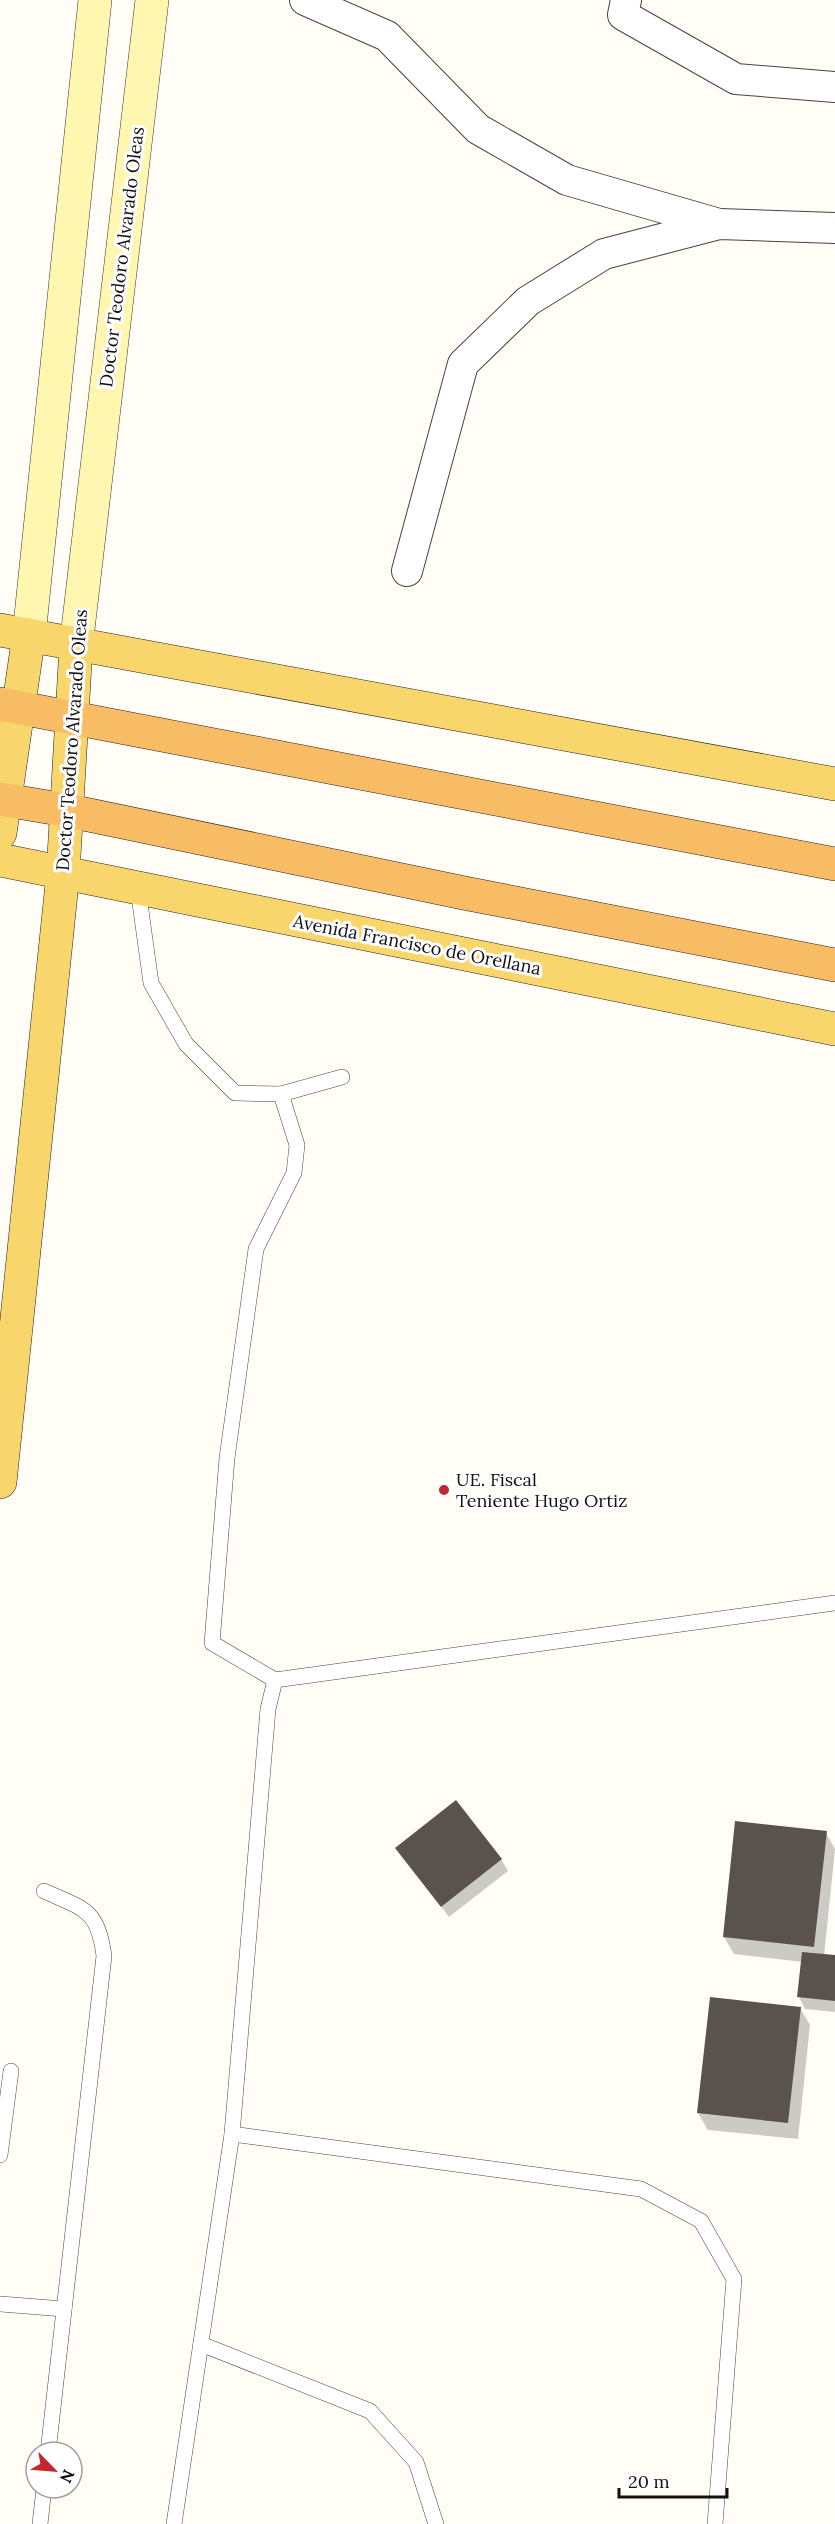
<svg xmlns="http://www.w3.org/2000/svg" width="835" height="2524" viewBox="0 0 835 2524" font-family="Lora,serif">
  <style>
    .shadow { fill: #0003 }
    .building { fill: #5a524d }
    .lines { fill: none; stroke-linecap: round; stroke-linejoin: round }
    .service-casing { stroke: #444; stroke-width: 16 }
    .minor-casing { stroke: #444; stroke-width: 32 }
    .secondary-casing { stroke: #333; stroke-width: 34 }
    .primary-casing { stroke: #222; stroke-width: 34 }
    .trunk-casing { stroke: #222; stroke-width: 34 }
    .service { stroke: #fff; stroke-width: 15 }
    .minor { stroke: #fff; stroke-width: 30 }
    .secondary { stroke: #fff6b0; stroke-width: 33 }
    .primary { stroke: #f9d66b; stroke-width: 33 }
    .trunk { stroke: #f7bc64; stroke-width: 33 }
    .poi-dot { fill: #c4262e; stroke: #fff; stroke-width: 2 }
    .labels { text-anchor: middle; stroke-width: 6; stroke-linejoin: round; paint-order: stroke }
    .street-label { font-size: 18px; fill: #111; stroke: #fff }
    .poi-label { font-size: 18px; fill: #111; stroke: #fff; text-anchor: start }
  </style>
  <rect width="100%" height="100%" fill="#fffdf5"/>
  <!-- shadow -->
  <g class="shadow">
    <path d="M826 1833 835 1849 824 1956 835 1957V2012L805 2009 799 1997 803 1962 734 1954 724 1937Z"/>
    <path d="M397 1848 501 1859 508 1871 449 1917Z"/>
    <path d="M800 2008 810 2025 798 2139 708 2130 698 2113Z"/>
  </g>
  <!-- building -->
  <g class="building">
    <path d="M456 1800 502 1859 441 1907 395 1848Z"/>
    <path d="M735 1821 827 1831 814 1947 723 1937Z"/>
    <path d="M802 1952 835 1955V2001L797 1997Z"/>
    <path d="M710 1997 801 2007 788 2123 697 2113Z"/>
  </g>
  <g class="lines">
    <defs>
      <g id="service">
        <path d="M138 889 151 983 186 1044 235 1093 281 1094 342 1077"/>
        <path d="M281 1094 297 1145 294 1173 256 1249 227 1458 212 1643 275 1680 835 1603"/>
        <path d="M44 1891C84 1909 98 1909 104 1956L48 2452"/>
        <path d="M232 2134 641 2189 701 2221 734 2279 715 2524"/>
        <path d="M0 2155 11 2071"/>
        <path d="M0 2304 64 2309"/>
        <path d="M201 2344 370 2411 416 2462 436 2524"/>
        <path d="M40 2524 44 2488"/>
        <path d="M174 2524 232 2134 268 1709 275 1680"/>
      </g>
      <g id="minor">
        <path d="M305 0 387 36 478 129 567 180 719 224"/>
        <path d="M626 0 623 15 736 79 835 87"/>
        <path d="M407 571 463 364 528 301 604 254 719 224 835 228"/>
      </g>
      <g id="secondary">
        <path d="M29 635 95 0"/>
        <path d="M76 646 152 0"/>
      </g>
      <g id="primary">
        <path d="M0 630 835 784"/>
        <path d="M0 833 29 635"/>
        <path d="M0 860 835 1029"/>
        <path d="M0 1482 63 874 76 646"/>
      </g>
      <g id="trunk">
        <path d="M0 704 835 864"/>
        <path d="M0 799 65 810 464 893 835 965"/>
      </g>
    </defs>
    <!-- service casing -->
    <use href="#service" class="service-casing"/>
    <!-- minor casing -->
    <use href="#minor" class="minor-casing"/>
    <!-- secondary casing -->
    <use href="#secondary" class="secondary-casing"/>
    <!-- primary casing -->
    <use href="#primary" class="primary-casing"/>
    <!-- trunk casing -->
    <use href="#trunk" class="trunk-casing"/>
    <!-- service -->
    <use href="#service" class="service"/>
    <!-- minor -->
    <use href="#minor" class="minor"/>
    <!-- secondary -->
    <use href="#secondary" class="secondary"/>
    <!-- primary -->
    <use href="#primary" class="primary"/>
    <!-- trunk -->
    <use href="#trunk" class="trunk"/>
  </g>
  <!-- markers -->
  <circle class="poi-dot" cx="444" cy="1490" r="6"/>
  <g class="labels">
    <!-- street labels -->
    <g class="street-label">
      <text transform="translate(122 257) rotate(-83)" y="6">Doctor Teodoro Alvarado Oleas</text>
      <text transform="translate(72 740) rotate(-86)" y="6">Doctor Teodoro Alvarado Oleas</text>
      <text transform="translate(417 945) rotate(11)" y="6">Avenida Francisco de Orellana</text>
    </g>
    <!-- poi labels -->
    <g class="poi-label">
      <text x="456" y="1486">UE. Fiscal<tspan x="456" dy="21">Teniente Hugo Ortiz</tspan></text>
    </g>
  </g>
  <!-- north arrow -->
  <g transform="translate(54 2470) rotate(115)"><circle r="28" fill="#ffffff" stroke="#a0a0a0" stroke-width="1.5"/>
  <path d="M0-4.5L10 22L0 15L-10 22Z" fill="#c4262e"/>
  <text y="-9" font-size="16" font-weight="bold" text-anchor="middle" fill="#111111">N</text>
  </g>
  <!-- scale -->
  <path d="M619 2488v9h108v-9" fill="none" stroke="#111111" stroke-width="3"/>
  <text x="628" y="2488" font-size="18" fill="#111111" stroke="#ffffff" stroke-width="4.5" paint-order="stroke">20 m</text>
</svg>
